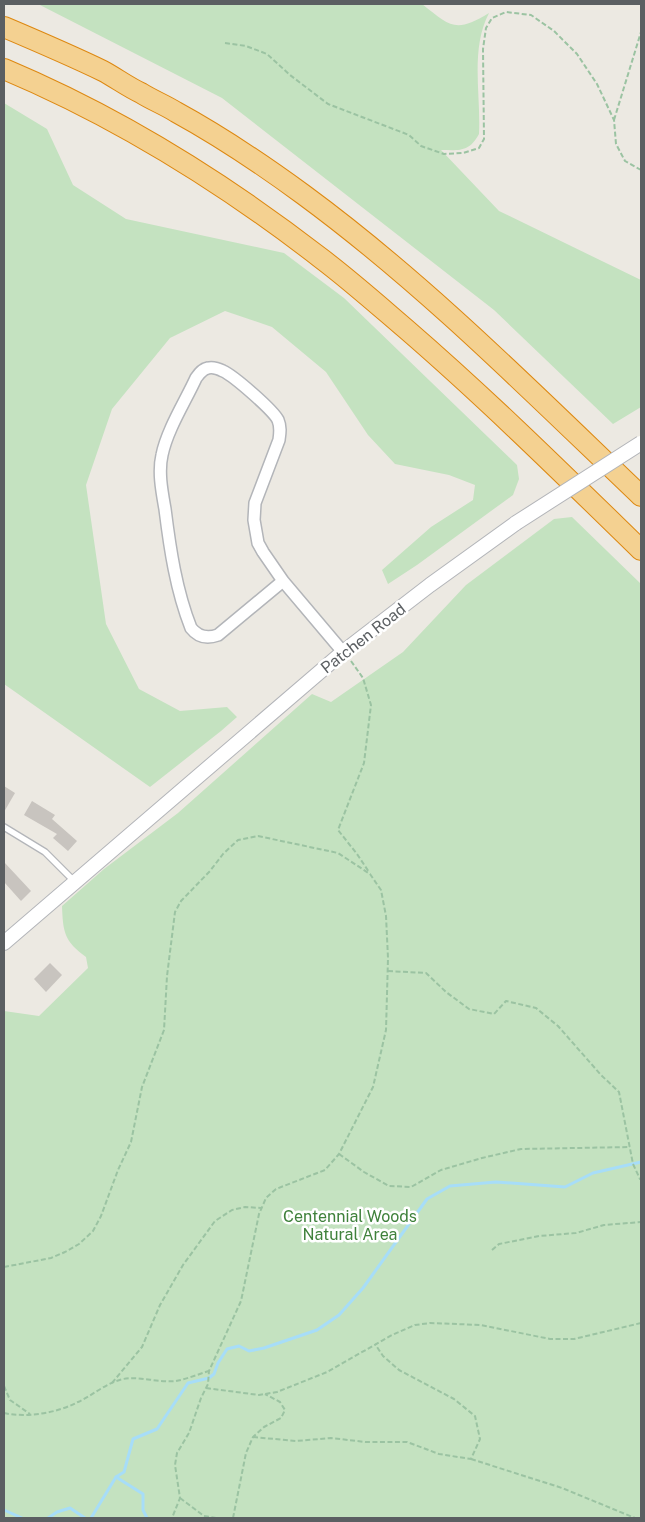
<svg xmlns="http://www.w3.org/2000/svg" width="645" height="1522" viewBox="0 0 645 1522" font-family="'Public Sans',sans-serif">
  <style>
    .green { fill: #c4e2c0 }
    .lines { fill: none; stroke-linecap: round; stroke-linejoin: round }
    .stream { stroke: #a7ddf8; stroke-width: 3 }
    .building { fill: #c8c4bf }
    .service-casing { stroke: #b3b5b9; stroke-width: 8 }
    .minor-casing { stroke: #b3b5b9; stroke-width: 14 }
    .tertiary-casing { stroke: #b3b5b9; stroke-width: 16 }
    .motorway-casing { stroke: #d81; stroke-width: 22 }
    .path { stroke: #9bc3a2; stroke-width: 2; stroke-dasharray: 5 2.5; stroke-linecap: butt }
    .service { stroke: #fff; stroke-width: 5.5 }
    .minor { stroke: #fff; stroke-width: 11 }
    .tertiary { stroke: #fff; stroke-width: 14 }
    .motorway { stroke: #f4d191; stroke-width: 20 }
    .tertiary-bridge-casing { stroke: #b3b5b9; stroke-width: 16; stroke-linecap: butt }
    .tertiary-bridge { stroke: #fff; stroke-width: 14 }
    .labels { text-anchor: middle; stroke-width: 5; stroke-linejoin: round; paint-order: stroke }
    .street-label { font-size: 16px; fill: #5b5f62; stroke: #fff }
    .park-label { font-size: 16px; fill: #3f813b; stroke: #fff }
  </style>
  <rect width="100%" height="100%" fill="#ece9e2"/>
  <!-- green -->
  <g class="green">
    <path d="M38 4H422C450 26 455 34 489 13 470 50 481 94 479 134 469 153 458 150 441 150L499 211 641 280V407L613 424 494 310 222 98Z"/>
    <path d="M4 103 47 129 73 185 126 219 284 253 344 298 517 465 519 479 513 495 417 565 388 584 382 570 431 527 473 500 475 485 449 475 395 464 368 435 326 372 272 327 225 311 170 338 112 409 86 485 106 624 139 689 180 711 227 707 237 717 221 731 150 787 4 684Z"/>
    <path d="M572 517 641 584V1518H4V1011L39 1016 88 968 86 957C64 941 63 932 62 906L104 869 178 813 312 694 331 702 403 652 466 585 554 519Z"/>
  </g>
  <g class="lines">
    <!-- stream -->
    <g class="stream">
      <path d="M116 1477 143 1494V1510L147 1518"/>
      <path d="M4 1510 22 1518"/>
      <path d="M48 1518 57 1512 70 1508 85 1518"/>
      <path d="M91 1518 116 1477 124 1472 133 1439 157 1429 188 1383 209 1378 214 1374 218 1363 227 1349 239 1346 249 1351 264 1348 317 1330 339 1315 363 1288 427 1199 450 1186 496 1182 565 1187 593 1173 641 1162"/>
    </g>
  </g>
  <!-- building -->
  <g class="building">
    <path d="M4 786 15 793 4 812Z"/>
    <path d="M32 801 55 815 52 819 77 841 68 851 53 838 57 834 24 815Z"/>
    <path d="M4 862 31 891 21 901 4 882Z"/>
    <path d="M50 963 62 975 46 992 34 979Z"/>
  </g>
  <g class="lines">
    <defs>
      <path id="service" d="M4 827 45 852 75 882"/>
      <path id="minor" d="M283 581 218 635C207 639 198 637 191 628 176 590 170 549 165 509 162 492 158 472 162 455 167 430 185 402 196 378 199 374 202 369 208 368 212 367 219 369 223 371 234 376 273 410 278 420 281 427 280 433 279 440L255 503 254 520 258 543 263 552 283 581 343 652"/>
      <path id="tertiary" d="M4 943 343 652 430 585 516 523"/>
      <g id="motorway">
        <path d="M4 27C37 41 70 55 103 71 116 78 128 87 141 93 152 100 165 105 176 112 220 136 263 165 304 195 425 284 532 392 641 496"/>
        <path d="M4 69C118 117 224 183 322 259 351 281 378 305 406 329 487 399 564 475 641 550"/>
      </g>
    </defs>
    <!-- service casing -->
    <use href="#service" class="service-casing"/>
    <!-- minor casing -->
    <use href="#minor" class="minor-casing"/>
    <!-- tertiary casing -->
    <use href="#tertiary" class="tertiary-casing"/>
    <!-- motorway casing -->
    <use href="#motorway" class="motorway-casing"/>
    <!-- path -->
    <g class="path">
      <path d="M225 43 246 46 267 54 290 75 328 104 409 135 421 146 444 154 463 153 479 148 484 139 483 49 486 28 492 18 506 12 531 15 554 31 577 54 597 84 614 120 616 144 625 161 641 170"/>
      <path d="M614 120 641 32"/>
      <path d="M351 661 363 678 371 705 364 763 338 830 357 854 369 872"/>
      <path d="M388 971 426 973 446 992 469 1009 494 1014 506 1001 536 1008 558 1026 601 1075 619 1092 633 1164 640 1179 641 1178"/>
      <path d="M339 1154 364 1172 389 1186 411 1187 441 1170 482 1158 521 1149 630 1147"/>
      <path d="M492 1250 499 1244 539 1236 576 1233 604 1225 641 1222"/>
      <path d="M4 1267 51 1258 65 1252 79 1244 93 1231 101 1216 118 1170 131 1142 142 1087 164 1030 167 976 175 912 181 901 210 871 223 854 238 840 258 836 338 853 370 874 381 890 386 916 388 958 386 1030 373 1087 339 1154 325 1170 276 1189 266 1198 259 1214 241 1301 209 1371 208 1384 201 1398 189 1433 177 1453 175 1465 180 1498 172 1518"/>
      <path d="M112 1383 142 1347 160 1305 183 1265 215 1221 232 1210 245 1207 261 1208"/>
      <path d="M4 1386 10 1400 30 1414"/>
      <path d="M206 1388 259 1395 277 1392 327 1372 392 1335 415 1325 430 1323 481 1325 550 1339H574L641 1323"/>
      <path d="M4 1413C27 1418 57 1413 78 1402 93 1395 106 1383 123 1379 140 1376 159 1383 176 1381 187 1379 199 1374 209 1371"/>
      <path d="M253 1437 296 1441 331 1438 365 1442H407L439 1454 471 1459 480 1439 475 1416 454 1399 399 1370 383 1356 375 1344"/>
      <path d="M471 1459 562 1488 635 1518"/>
      <path d="M180 1498 204 1516 216 1518"/>
      <path d="M233 1518 246 1453 253 1437 264 1427 281 1418 285 1410 280 1402 265 1394"/>
      <path d="M300 1518H302"/>
    </g>
    <!-- service -->
    <use href="#service" class="service"/>
    <!-- minor -->
    <use href="#minor" class="minor"/>
    <!-- tertiary -->
    <use href="#tertiary" class="tertiary"/>
    <!-- motorway -->
    <use href="#motorway" class="motorway"/>
    <defs>
      <path id="tertiary-bridge" d="M516 523 641 443"/>
    </defs>
    <!-- tertiary-bridge casing -->
    <use href="#tertiary-bridge" class="tertiary-bridge-casing"/>
    <!-- tertiary-bridge -->
    <use href="#tertiary-bridge" class="tertiary-bridge"/>
  </g>
  <g class="labels">
    <!-- street labels -->
    <g class="street-label">
      <text transform="translate(363 638) rotate(-38)" y="6">Patchen Road</text>
    </g>
    <!-- park labels -->
    <g class="park-label">
      <text x="350" y="1222">Centennial Woods<tspan x="350" dy="18">Natural Area</tspan></text>
    </g>
  </g>
  <!-- border -->
  <rect width="645" height="1522" fill="none" stroke="#5b5f62" stroke-width="10"/>
</svg>
